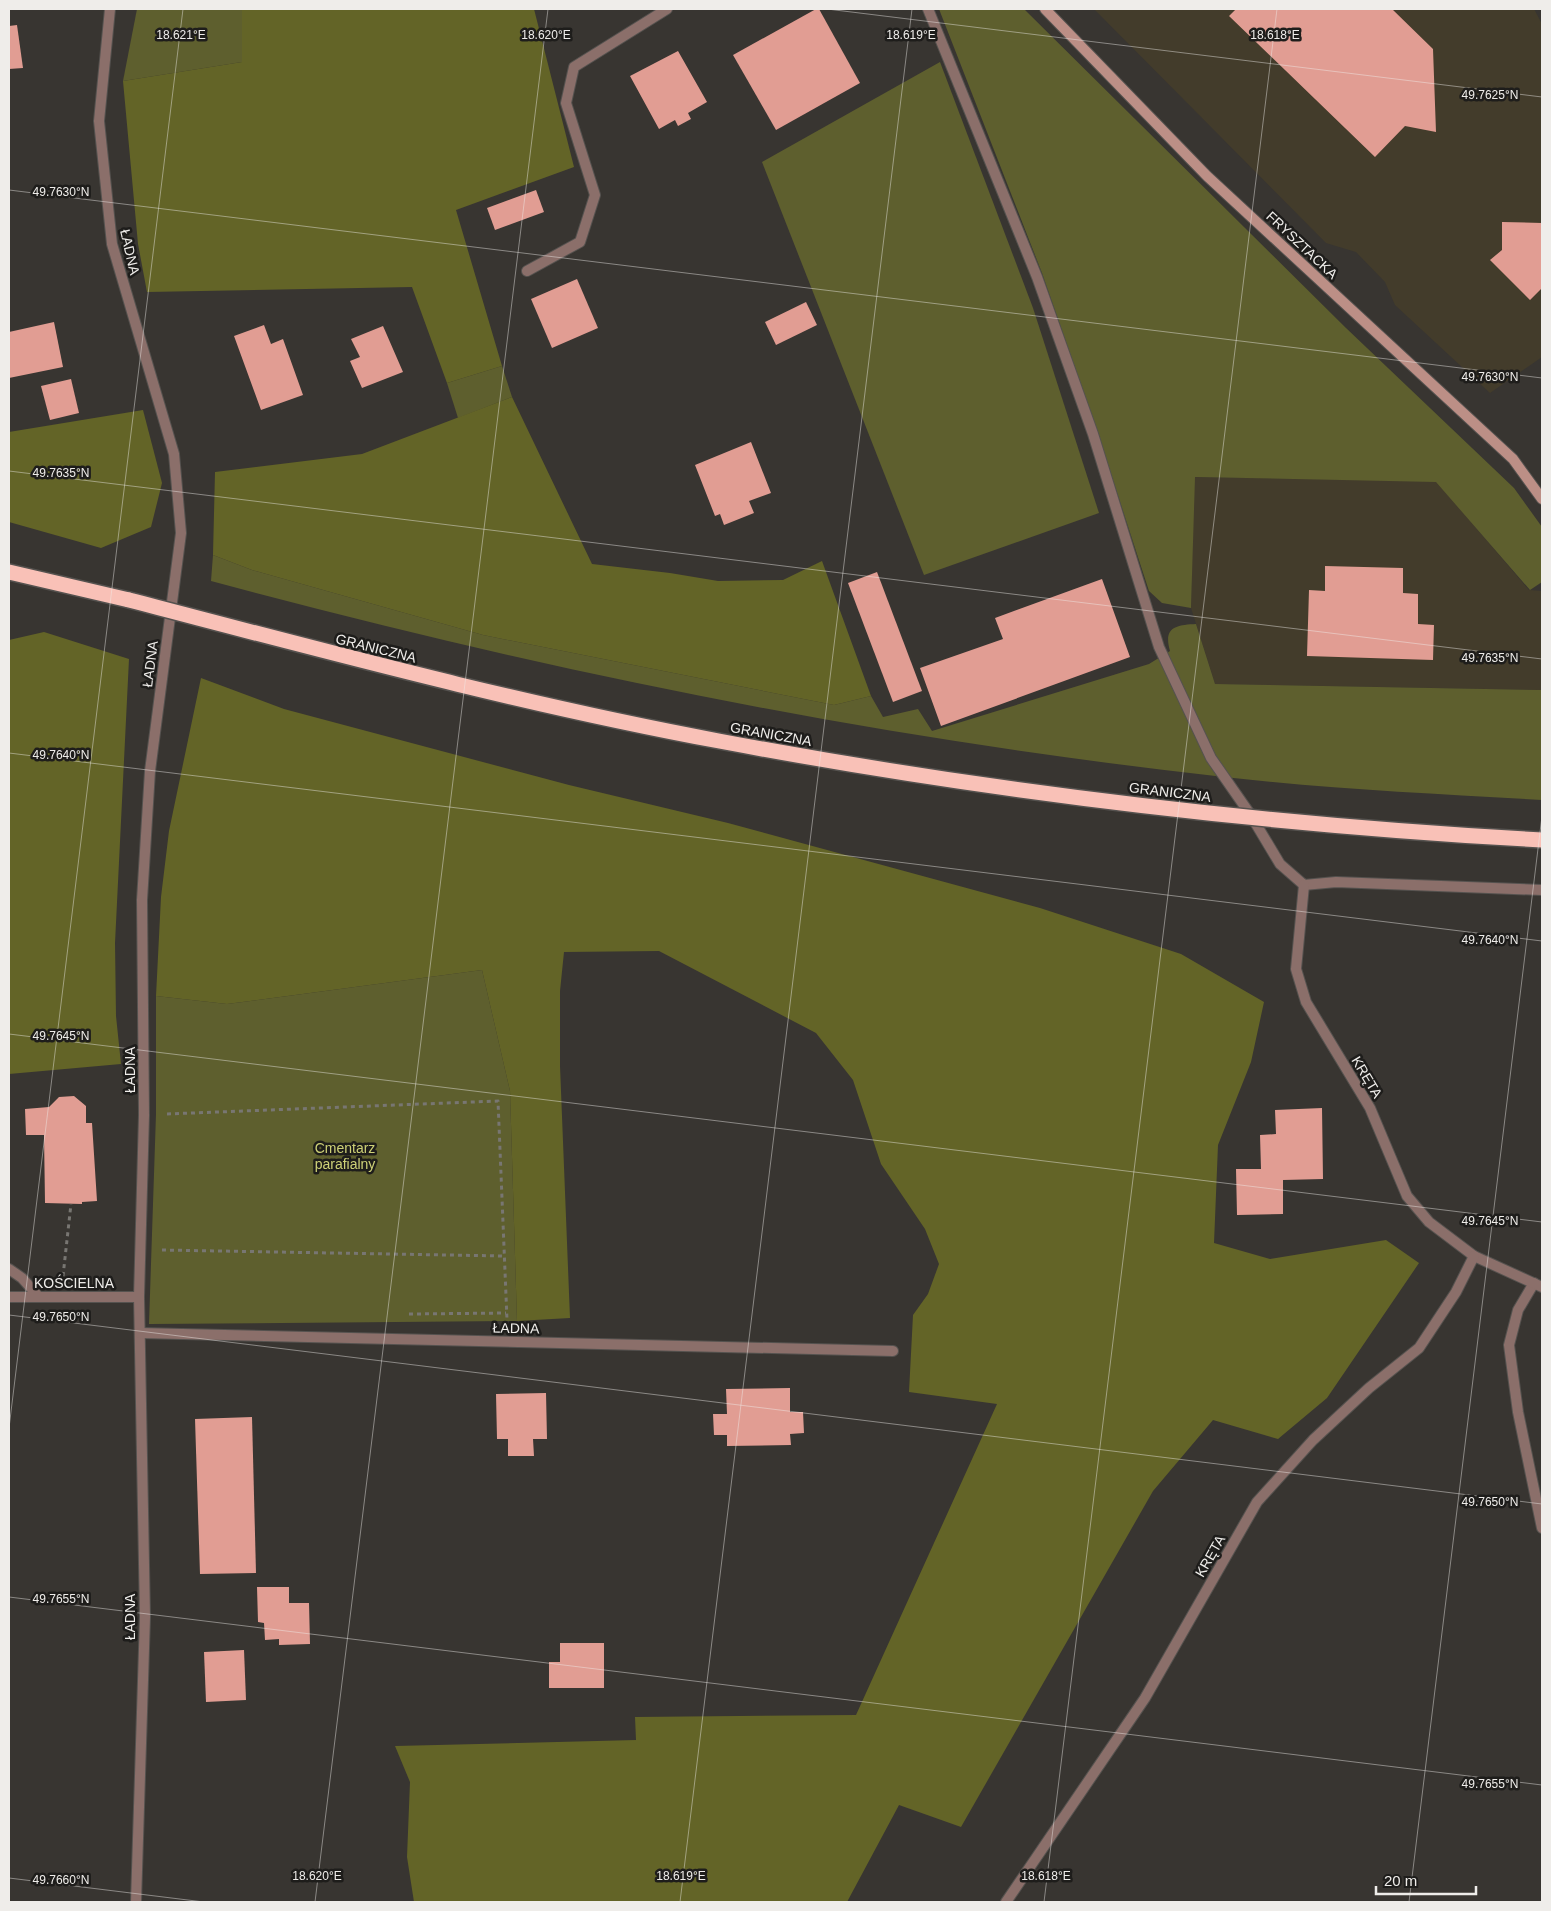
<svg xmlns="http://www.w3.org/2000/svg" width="1551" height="1911" viewBox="0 0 1551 1911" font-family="Helvetica,sans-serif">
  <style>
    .industrial { fill: #433c2b }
    .green { fill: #5e5f2e }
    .forest { fill: #636427 }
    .building { fill: #e19d93 }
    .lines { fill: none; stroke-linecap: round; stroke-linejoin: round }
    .lane-casing { stroke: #55524f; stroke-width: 12 }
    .street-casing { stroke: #55524f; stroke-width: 12 }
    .secondary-casing { stroke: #55524f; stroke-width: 12 }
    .highway-casing { stroke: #55524f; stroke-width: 18 }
    .path { stroke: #787672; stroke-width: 3; stroke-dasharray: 4 4; stroke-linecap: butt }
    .lane { stroke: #8b6f6a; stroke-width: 10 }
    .street { stroke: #8b6f6a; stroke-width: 10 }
    .secondary { stroke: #bc8f86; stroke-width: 10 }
    .highway { stroke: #f9c1b7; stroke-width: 15 }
    .highway-bridge-casing { stroke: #55524f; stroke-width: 18; stroke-linecap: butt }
    .highway-bridge { stroke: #f9c1b7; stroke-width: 15 }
    .ticks { fill: none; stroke: #efedea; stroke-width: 1; stroke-opacity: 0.45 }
    .labels { text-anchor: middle; stroke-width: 5; stroke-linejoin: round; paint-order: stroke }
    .street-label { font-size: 14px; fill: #efedea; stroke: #1e1d1b }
    .park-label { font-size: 14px; fill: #ced177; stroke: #1e1d1b }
    .ticks-label { font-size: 12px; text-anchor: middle; fill: #efedea; stroke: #1e1d1b; stroke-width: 5; stroke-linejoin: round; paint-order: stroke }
  </style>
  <rect width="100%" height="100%" fill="#383531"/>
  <!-- industrial -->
  <g class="industrial">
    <path d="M1094 9H1534L1542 24V357L1490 393 1395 305 1385 282 1356 252 1326 243Z"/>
    <path d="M1194 477 1436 481 1529 590 1542 591V690L1215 684 1191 608Z"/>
  </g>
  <!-- green -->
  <g class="green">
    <path d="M137 9H242V62L123 81Z"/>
    <path d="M939 9H1024L1346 328 1514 488 1542 527V582L1530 590 1436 482 1195 477 1191 608 1162 603 1149 591 1097 431 1042 273Z"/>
    <path d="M940 62 1033 308 1099 513 924 575 762 162Z"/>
    <path d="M502 366 512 397 458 418 447 383Z"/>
    <path d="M213 555 252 570 483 635 834 705 871 696 883 717 918 709 932 731 1149 664 1170 651C1163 627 1176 625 1196 624L1215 684 1542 690V800C1436 794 1329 789 1224 777 881 739 544 671 211 581Z"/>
    <path d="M482 970 510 1091 517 1321 149 1324 156 1114V996L227 1004Z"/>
  </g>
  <!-- forest -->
  <g class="forest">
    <path d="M242 9H534L574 167 456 210 502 366 447 383 412 287 147 292 138 244 123 81 242 62Z"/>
    <path d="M512 397 592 564 670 573 718 581 783 580 822 561 871 696 834 705 483 635 252 570 213 555 215 472 362 454Z"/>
    <path d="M143 410 162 483 151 527 101 548 9 522V432Z"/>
    <path d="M44 632 129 659 115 943 116 1016 121 1064 9 1074V640Z"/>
    <path d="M201 678 284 709 569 785 728 823 1040 908 1181 954 1264 1002 1251 1062 1218 1145 1214 1243 1270 1259 1386 1240 1419 1263 1327 1398 1278 1439 1213 1420 1153 1491 961 1827 899 1805 847 1902H414L407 1857 410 1782 395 1746 636 1740 635 1717 856 1715 997 1404 909 1392 913 1315 928 1294 939 1264 925 1229 881 1164 853 1080 816 1033 659 951 564 952 560 991V1066L570 1318 517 1321 510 1091 482 970 227 1004 156 996 161 897 169 831Z"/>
  </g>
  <!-- building -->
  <g class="building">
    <path d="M816 9H819L860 83 776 130 733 55Z"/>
    <path d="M1236 9H1392L1433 49 1436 132 1405 126 1375 157 1229 16Z"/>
    <path d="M17 25 23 68 9 69V26Z"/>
    <path d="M678 51 707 102 688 113 691 119 678 126 675 120 659 129 630 76Z"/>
    <path d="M536 190 544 212 495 230 487 208Z"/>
    <path d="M1502 222 1542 223V288L1530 300 1490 260 1502 250Z"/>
    <path d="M577 279 598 328 552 348 531 299Z"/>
    <path d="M806 302 817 325 776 345 765 322Z"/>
    <path d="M54 322 63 367 9 378V332Z"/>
    <path d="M264 325 271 344 283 339 303 395 261 410 234 336Z"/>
    <path d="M383 326 403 372 362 388 350 361 360 357 351 339Z"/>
    <path d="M71 379 79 413 50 420 41 386Z"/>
    <path d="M751 442 771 493 749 501 754 513 724 525 720 514 715 516 695 465Z"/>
    <path d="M1325 566 1403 568V593L1418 594V624L1434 625 1433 660 1307 656 1309 590 1325 591Z"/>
    <path d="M877 572 922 691 893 702 848 583Z"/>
    <path d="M1102 579 1130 657 941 726 920 668 1003 639 995 618Z"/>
    <path d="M74 1096 86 1106V1123H92L97 1201 82 1202V1204L45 1203 44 1135H26L25 1109 49 1107 59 1097Z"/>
    <path d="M1322 1108 1323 1179 1283 1180V1214L1237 1215 1236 1169H1261L1260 1135 1276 1134 1275 1110Z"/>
    <path d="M790 1388V1412H803L804 1433 790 1434 791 1445 727 1446V1435H714L713 1414H727L726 1389Z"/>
    <path d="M546 1393 547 1439H533L534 1456H508V1439H497L496 1394Z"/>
    <path d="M252 1417 256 1573 200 1574 195 1419Z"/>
    <path d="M257 1587H289V1603H309L310 1644 279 1645V1639L265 1640 264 1623 258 1622Z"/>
    <path d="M560 1643H604V1688H549V1662H560Z"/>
    <path d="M244 1650 246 1700 206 1702 204 1652Z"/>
  </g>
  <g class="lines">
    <defs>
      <g id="lane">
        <path d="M928 9 1037 277 1093 434 1159 647 1211 758 1250 814 1280 864 1304 885 1336 882 1542 890"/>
        <path d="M527 271 580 242 595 195 566 103 574 67 667 9"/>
        <path d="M9 1269 22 1278 38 1296"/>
        <path d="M1534 1283 1518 1310 1509 1345 1518 1412 1542 1528"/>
      </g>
      <g id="street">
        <path d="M110 9 99 121 112 244 174 454 181 533 150 771 142 900 144 1115 139 1297 145 1617 136 1902"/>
        <path d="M1304 885 1296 969 1306 1002 1370 1108 1407 1196 1429 1222 1474 1256 1542 1287"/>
        <path d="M9 1297H139"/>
        <path d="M140 1333 893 1351"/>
        <path d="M1006 1902 1145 1698 1257 1502 1313 1440 1369 1388 1419 1348 1456 1292 1474 1256"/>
      </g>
      <path id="secondary" d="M1045 9 1207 176 1513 459 1542 499"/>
      <path id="highway" d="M9 572 129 600"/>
    </defs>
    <!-- lane casing -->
    <use href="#lane" class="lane-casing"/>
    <!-- street casing -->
    <use href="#street" class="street-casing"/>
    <!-- secondary casing -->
    <use href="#secondary" class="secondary-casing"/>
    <!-- highway casing -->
    <use href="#highway" class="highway-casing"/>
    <!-- path -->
    <g class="path">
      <path d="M167 1114 498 1101 507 1320"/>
      <path d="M162 1250 504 1256"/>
      <path d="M63 1276 71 1204"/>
      <path d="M409 1314 506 1313"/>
    </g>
    <!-- lane -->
    <use href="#lane" class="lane"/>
    <!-- street -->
    <use href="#street" class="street"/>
    <!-- secondary -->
    <use href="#secondary" class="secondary"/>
    <!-- highway -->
    <use href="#highway" class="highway"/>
    <defs>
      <path id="highway-bridge" d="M129 600C325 651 520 704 719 741 991 792 1266 825 1542 840"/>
    </defs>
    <!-- highway-bridge casing -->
    <use href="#highway-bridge" class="highway-bridge-casing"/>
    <!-- highway-bridge -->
    <use href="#highway-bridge" class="highway-bridge"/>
  </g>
  <!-- ticks -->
  <path class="ticks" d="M827 9 1542 97M9 190 1542 378M9 471 1542 659M9 753 1542 941M9 1034 1542 1222M9 1315 1542 1504M9 1428 183 9M9 1597 1542 1785M9 1878 204 1902M315 1902 548 9M680 1902 912 9M1044 1902 1277 9M1409 1902 1542 816"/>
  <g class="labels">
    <!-- street labels -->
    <g class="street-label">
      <text transform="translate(1302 245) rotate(43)" y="5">FRYSZTACKA</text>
      <text transform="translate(130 252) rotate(77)" y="5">ŁADNA</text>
      <text transform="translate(376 648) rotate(14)" y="5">GRANICZNA</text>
      <text transform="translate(150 664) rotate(-83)" y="5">ŁADNA</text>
      <text transform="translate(771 734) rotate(10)" y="5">GRANICZNA</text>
      <text transform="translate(1170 792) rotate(7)" y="5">GRANICZNA</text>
      <text transform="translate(130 1070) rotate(-90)" y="5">ŁADNA</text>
      <text transform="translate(1367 1077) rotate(59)" y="5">KRĘTA</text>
      <text x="74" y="1288">KOŚCIELNA</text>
      <text transform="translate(516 1328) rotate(1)" y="5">ŁADNA</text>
      <text transform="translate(1210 1556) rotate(-60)" y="5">KRĘTA</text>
      <text transform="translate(130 1617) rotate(-90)" y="5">ŁADNA</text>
    </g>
    <!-- park labels -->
    <g class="park-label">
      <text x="345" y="1153">Cmentarz<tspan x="345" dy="16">parafialny</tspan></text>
    </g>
  </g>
  <g class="ticks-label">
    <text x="181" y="39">18.621°E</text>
    <text x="546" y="39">18.620°E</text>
    <text x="911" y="39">18.619°E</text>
    <text x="1275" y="39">18.618°E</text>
    <text x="1490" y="99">49.7625°N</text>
    <text x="61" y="196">49.7630°N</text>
    <text x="1490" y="381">49.7630°N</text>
    <text x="61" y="477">49.7635°N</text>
    <text x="1490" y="662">49.7635°N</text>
    <text x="61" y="759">49.7640°N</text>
    <text x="1490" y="944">49.7640°N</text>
    <text x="61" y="1040">49.7645°N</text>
    <text x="1490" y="1225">49.7645°N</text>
    <text x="61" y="1321">49.7650°N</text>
    <text x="1490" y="1506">49.7650°N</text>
    <text x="61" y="1603">49.7655°N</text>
    <text x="1490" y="1788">49.7655°N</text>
    <text x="317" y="1880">18.620°E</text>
    <text x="681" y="1880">18.619°E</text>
    <text x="1046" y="1880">18.618°E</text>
    <text x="61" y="1884">49.7660°N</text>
  </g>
  <!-- border -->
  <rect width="1551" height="1911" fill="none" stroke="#efedea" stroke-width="20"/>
  <!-- scale -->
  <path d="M1376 1886v8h100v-8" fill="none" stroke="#efedea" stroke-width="2.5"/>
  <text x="1384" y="1886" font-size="15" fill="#efedea" stroke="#1e1d1b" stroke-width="4" paint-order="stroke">20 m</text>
</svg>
